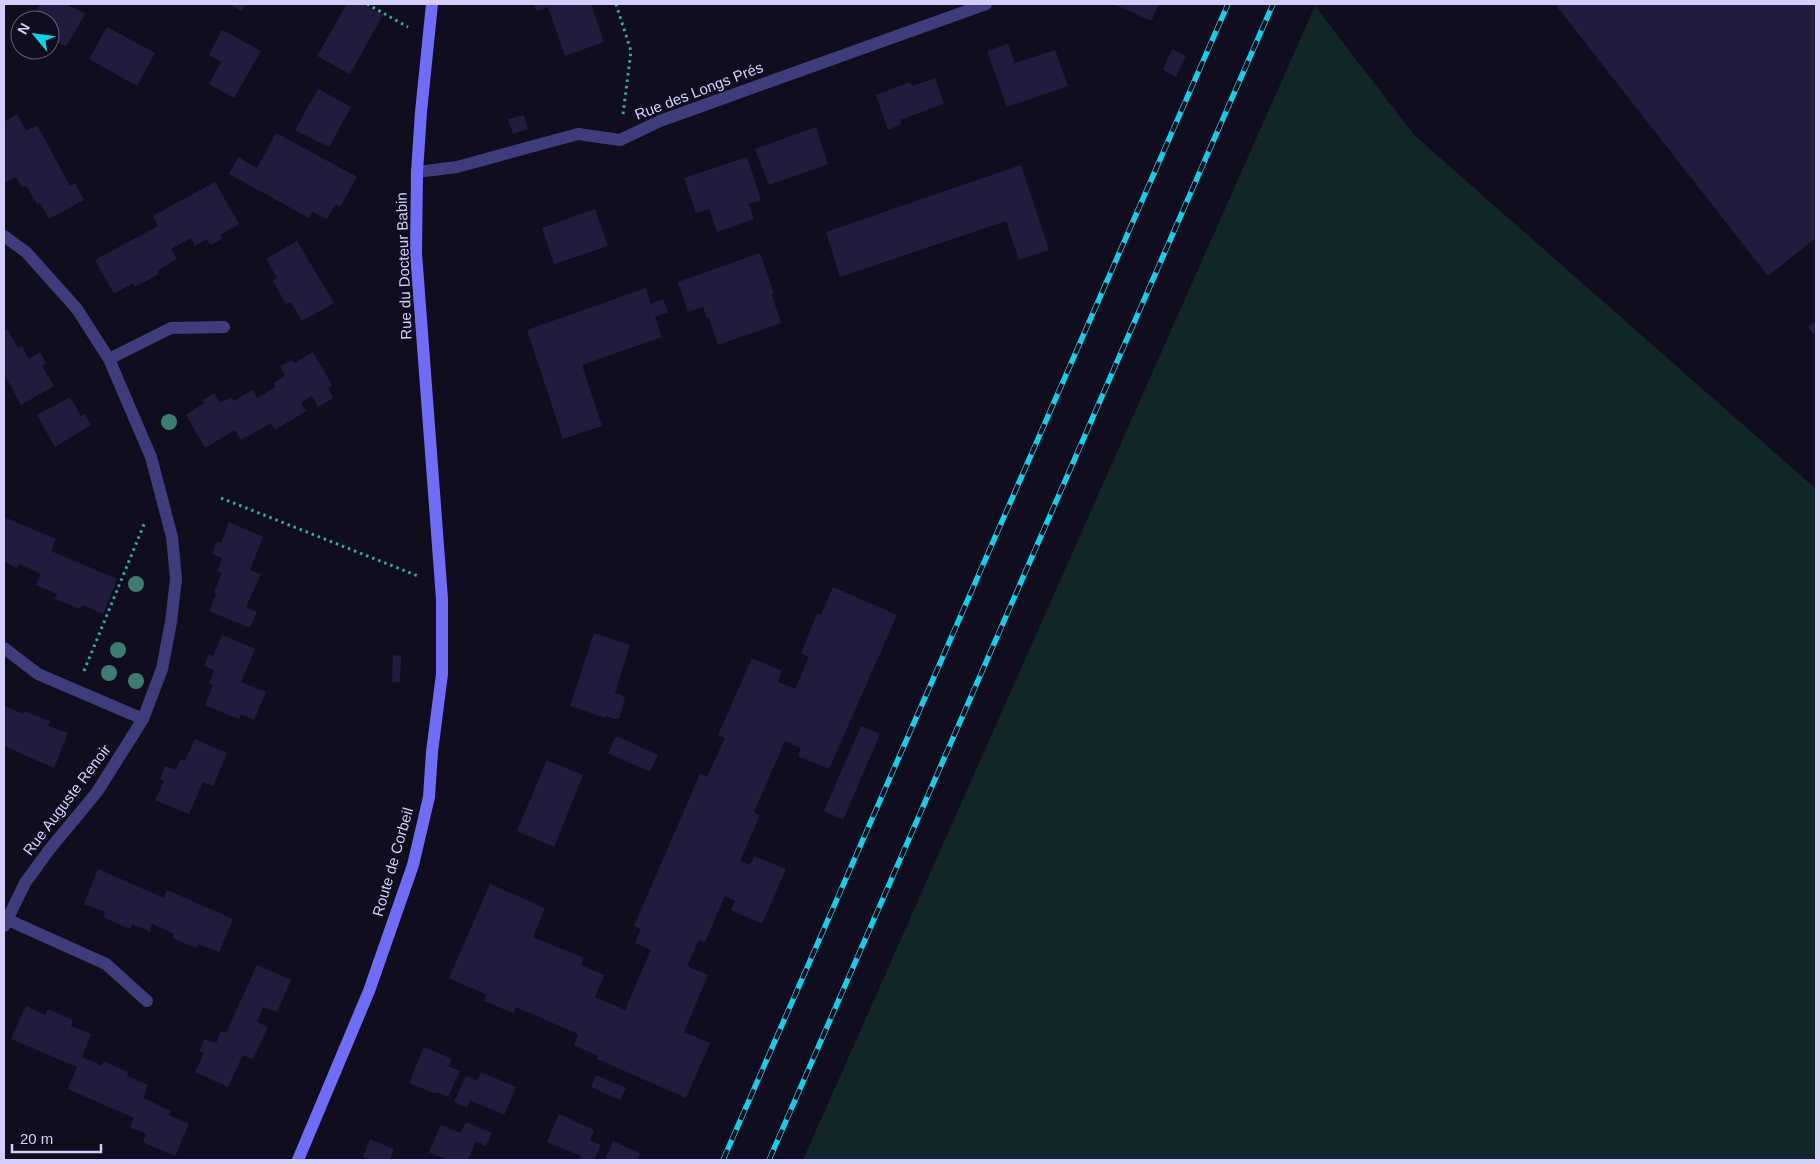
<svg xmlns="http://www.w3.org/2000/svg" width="1820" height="1164" viewBox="0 0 1820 1164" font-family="Helvetica,sans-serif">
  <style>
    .green { fill: #112727 }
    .building { fill: #221b3e }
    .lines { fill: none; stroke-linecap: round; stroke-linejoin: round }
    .path { stroke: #35a8a1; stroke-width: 3; stroke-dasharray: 2.5 4; stroke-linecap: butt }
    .street { stroke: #3e3c7a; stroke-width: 12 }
    .secondary { stroke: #6f6cf5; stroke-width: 12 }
    .rail-casing { stroke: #10d1e6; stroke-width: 5.5 }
    .rail { stroke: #100e1e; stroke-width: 4; stroke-dasharray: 11; stroke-linecap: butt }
    .tree { fill: #3c7c73 }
    .labels { text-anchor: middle; stroke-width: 4; stroke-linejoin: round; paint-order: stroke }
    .street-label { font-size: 15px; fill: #d3cefc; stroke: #100e1e }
  </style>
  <rect width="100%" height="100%" fill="#100e1e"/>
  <!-- green -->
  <path class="green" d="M1315 6 1414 135 1816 489V1160H803Z"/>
  <!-- building -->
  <g class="building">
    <path d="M40 4H66L85 14 66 47 50 38V20H31Z"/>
    <path d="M229 4H246L242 11Z"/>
    <path d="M347 4H363L383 15 350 74 317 56Z"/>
    <path d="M534 4H591L604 42 565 56 548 7 536 11Z"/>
    <path d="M1117 4H1159L1151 21 1116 5Z"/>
    <path d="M1555 4H1816V238L1768 276Z"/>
    <path d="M107 27 155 53 137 86 89 59Z"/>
    <path d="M222 30 261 51 234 98 209 84 221 62 209 55Z"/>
    <path d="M1008 44 1015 63 1055 50 1068 86 1007 107 987 51Z"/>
    <path d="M1172 49 1186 56 1176 77 1163 70Z"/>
    <path d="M935 78 944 104 900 120 902 124 888 130 876 95 910 82 913 86Z"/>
    <path d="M318 89 351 107 329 147 295 130Z"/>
    <path d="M17 114 26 131 37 125 70 186 75 183 84 200 49 219 40 203 37 204 26 185 22 188 16 177 6 182 4 178V122Z"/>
    <path d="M524 115 528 129 513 134 508 119Z"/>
    <path d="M816 127 828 164 769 185 755 149Z"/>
    <path d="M276 133 357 177 340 207 336 204 327 219 312 212 309 218 229 174 238 157 257 168Z"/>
    <path d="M747 157 761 200 749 204 754 219 717 232 709 209 696 213 684 178Z"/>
    <path d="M1021 165 1049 250 1019 260 1006 221 840 277 826 232Z"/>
    <path d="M215 182 239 224 220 235 222 239 210 245 207 239 195 246 191 238 171 249 177 259 158 270 159 274 135 287 133 283 114 294 95 260 158 226 153 216Z"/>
    <path d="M595 209 608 246 554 264 542 228Z"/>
    <path d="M297 241 334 303 302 321 291 302 286 304 279 292 273 281 277 278 266 259Z"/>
    <path d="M760 253 774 294 772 295 781 323 718 345 709 318H707L703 307 688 312 678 282Z"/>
    <path d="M646 288 651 304 663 299 668 312 655 317 662 337 582 365 602 426 563 439 527 330Z"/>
    <path d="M1816 321V337L1808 327Z"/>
    <path d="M7 329 18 348 22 346 29 359 40 352 46 363 42 366 54 386 21 405 4 374V331Z"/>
    <path d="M313 352 332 385 328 388 333 398 318 407 312 396 301 403 306 411 275 430 271 423 241 440 235 430 205 448 186 415 204 403 203 400 214 393 220 403 231 397 234 401 252 390 257 398 275 387 274 383 285 376 280 366 292 360 294 363Z"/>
    <path d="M70 397 81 416 85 414 91 425 55 447 37 415Z"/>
    <path d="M4 517 56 539 51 551 117 579 103 614 82 605 80 609 55 599 57 594 36 585 41 574 20 564 17 568 4 562Z"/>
    <path d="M229 522 263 537 250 570 261 574 246 607 257 612 250 628 209 611 216 594 214 592 222 573 217 571 222 558 212 554 217 541 221 543Z"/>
    <path d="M833 587 897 615 829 769 798 756 801 748 785 741 754 812 760 815 740 861 750 865 754 856 786 869 762 924 731 910 735 901 725 896 705 942 699 940 687 966 708 975 684 1032 710 1043 686 1098 597 1059 598 1056 574 1045 578 1034 516 1007 513 1013 484 1001 487 995 449 978 490 884 545 908 533 937 584 958 581 965 604 975 595 997 625 1010 651 950 635 943 641 929 634 926 700 774 707 777 725 738 718 735 752 658 782 671 778 682 795 689 809 657 801 653 817 614 821 615Z"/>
    <path d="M594 633 630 645 615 693 622 695 625 699 619 718 614 719 607 716 606 718 570 706Z"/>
    <path d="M222 635 255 649 241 682 266 692 254 720 241 714 239 719 205 705 213 685 209 683 214 670 204 666 209 654 213 656Z"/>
    <path d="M393 655 401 656 400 682H392Z"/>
    <path d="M4 706 23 714 24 711 50 721 48 726 68 733 54 768 4 746Z"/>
    <path d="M861 726 880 734 843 820 824 811Z"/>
    <path d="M616 736 658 755 650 772 608 753Z"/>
    <path d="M195 739 227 753 213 786 203 782 189 814 155 800 164 781 160 779 165 766 175 770 181 759 185 761Z"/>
    <path d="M547 760 583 775 554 847 517 831Z"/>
    <path d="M98 869 164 898 167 890 233 919 219 952 198 944 196 948 172 938 174 934 152 924 150 932 133 924 130 929 103 917 105 912 84 904Z"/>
    <path d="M257 965 291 980 277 1012 263 1007 257 1022 268 1027 253 1059 243 1055 228 1087 195 1072 204 1053 199 1051 204 1039 216 1043 221 1031 226 1033Z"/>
    <path d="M26 1006 45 1015 48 1009 73 1020 71 1026 91 1034 82 1057 102 1066 104 1061 128 1072 127 1076 148 1085 143 1098 171 1111 169 1115 189 1124 175 1156 143 1142 146 1134 130 1127 134 1118 68 1089 77 1067 11 1039Z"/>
    <path d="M424 1047 452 1059 448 1066 460 1071 448 1097 437 1092 436 1094 409 1083Z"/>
    <path d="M481 1072 516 1087 504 1115 470 1100 467 1108 454 1102 466 1076 477 1081Z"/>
    <path d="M596 1075 626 1088 620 1100 591 1087Z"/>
    <path d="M559 1114 594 1130 590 1140 601 1145 594 1160H579L581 1156 547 1142Z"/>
    <path d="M466 1122 492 1133 486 1146 476 1141 468 1160H447L429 1152 441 1125 460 1133Z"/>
    <path d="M370 1139 394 1149 390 1160H371L363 1157Z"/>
    <path d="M613 1141 640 1153 638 1160H605Z"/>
  </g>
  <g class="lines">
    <!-- path -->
    <g class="path">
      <path d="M367 4 408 27"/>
      <path d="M616 4 631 51 623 114"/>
      <path d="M221 498 418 576"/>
      <path d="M84 671 145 522"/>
    </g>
    <!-- street -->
    <g class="street">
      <path d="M417 172 457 167 578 134 620 140 660 121 986 4"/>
      <path d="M4 236 26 252 77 309 109 359 151 457 172 537 176 579 171 622 162 669 143 719 97 792 49 850 25 883 4 926"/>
      <path d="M109 359 171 328 224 327"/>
      <path d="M4 648 38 674 143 719"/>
      <path d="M6 919 106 964 147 1001"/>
    </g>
    <!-- secondary -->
    <path class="secondary" d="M298 1160 369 991 413 865 429 797 432 752 442 674V599L416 253 417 172 421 112 432 4"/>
    <defs>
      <g id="rail">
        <path d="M723 1160 1228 4"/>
        <path d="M769 1160 1273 4"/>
      </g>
    </defs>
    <!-- rail casing -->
    <use href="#rail" class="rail-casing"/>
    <!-- rail -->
    <use href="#rail" class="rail"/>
  </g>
  <!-- trees -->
  <g class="tree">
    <circle cx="169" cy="422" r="8"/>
    <circle cx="136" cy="584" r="8"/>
    <circle cx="118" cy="650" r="8"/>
    <circle cx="109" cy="673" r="8"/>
    <circle cx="136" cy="681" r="8"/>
  </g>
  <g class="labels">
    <!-- street labels -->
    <g class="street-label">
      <text transform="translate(699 91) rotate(-21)" y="5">Rue des Longs Prés</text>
      <text transform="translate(404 266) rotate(-92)" y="5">Rue du Docteur Babin</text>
      <text transform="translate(67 800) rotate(-53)" y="5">Rue Auguste Renoir</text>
      <text transform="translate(393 862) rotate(-74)" y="5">Route de Corbeil</text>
    </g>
  </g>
  <!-- border -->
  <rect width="1820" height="1164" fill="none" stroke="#d3cefc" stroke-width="10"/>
  <!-- north arrow -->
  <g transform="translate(35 35) rotate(299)"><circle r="24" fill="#100e1e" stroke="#5e5b77"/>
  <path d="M0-4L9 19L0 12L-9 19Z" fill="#10d1e6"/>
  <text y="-8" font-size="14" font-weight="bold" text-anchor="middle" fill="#d3cefc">N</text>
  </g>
  <!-- scale -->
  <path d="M12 1144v8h89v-8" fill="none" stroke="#d3cefc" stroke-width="2.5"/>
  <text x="20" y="1144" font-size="15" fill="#d3cefc" stroke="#100e1e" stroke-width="4" paint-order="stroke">20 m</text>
</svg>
